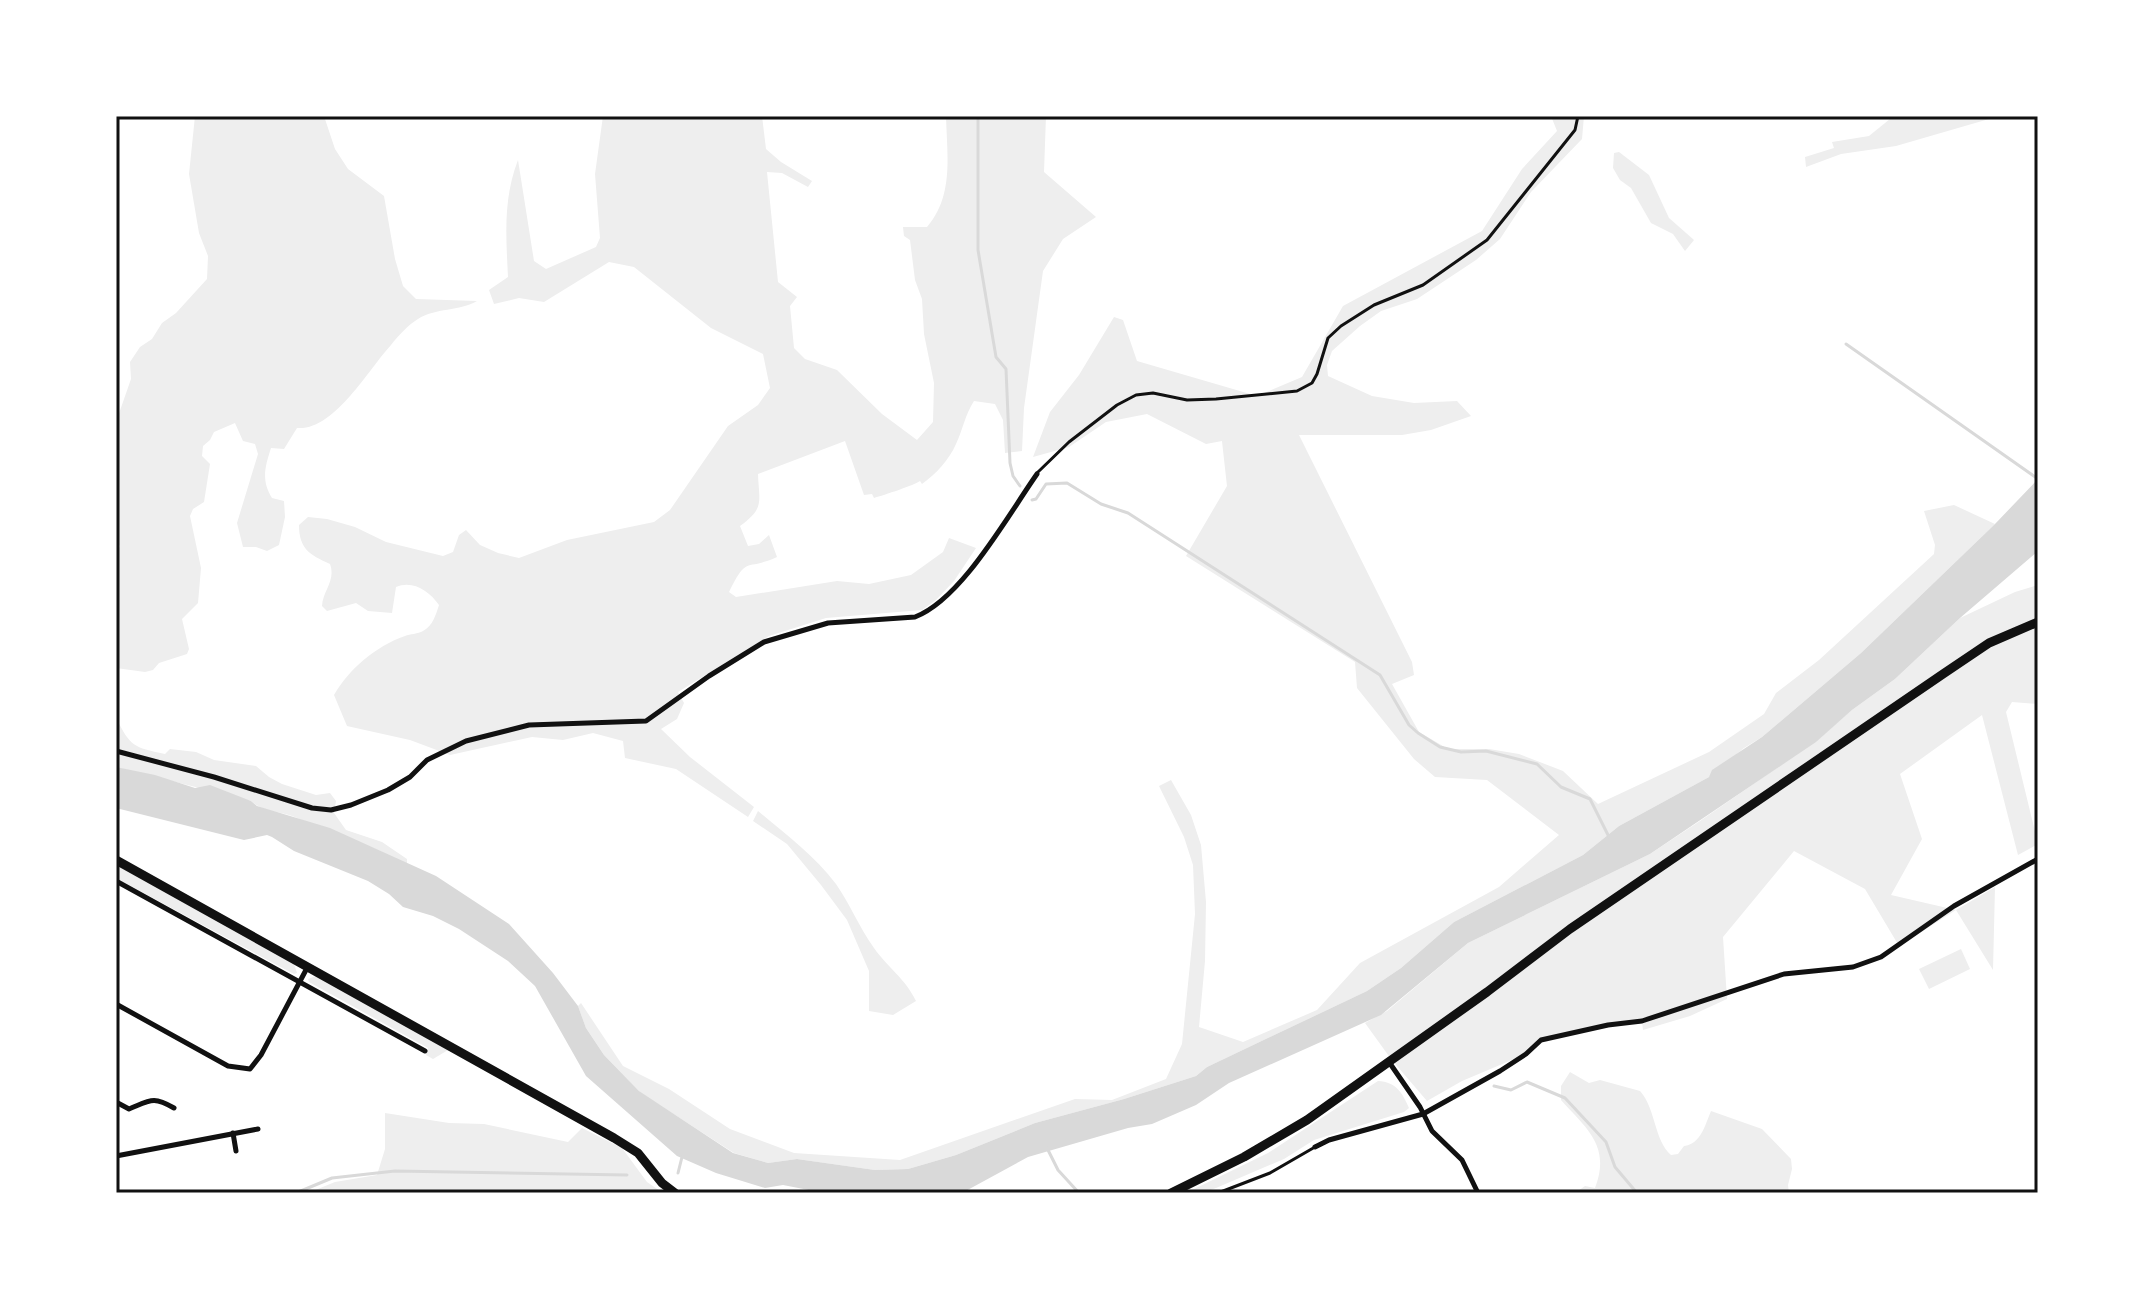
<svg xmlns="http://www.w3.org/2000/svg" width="2154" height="1309" viewBox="0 0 2154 1309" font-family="'Noto Serif',serif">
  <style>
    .green { fill: #eee }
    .water { fill: #d9d9d9 }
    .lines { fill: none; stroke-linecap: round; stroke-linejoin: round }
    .stream { stroke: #d9d9d9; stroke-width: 3 }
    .service { stroke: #111; stroke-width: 3 }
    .minor { stroke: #111; stroke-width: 5 }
    .primary { stroke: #111; stroke-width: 9 }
    .neatline { fill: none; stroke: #111; stroke-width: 3 }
  </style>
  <rect width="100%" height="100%" fill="#fff"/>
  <!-- green -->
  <g class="green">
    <path d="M195 116H324L335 149 348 169 384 196 395 259 403 286 416 299 477 301C460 311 435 308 418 319 408 325 398 336 391 345 368 370 334 431 297 428L284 449 271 448C265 467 261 480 272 498L284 501 285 517 279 545 267 551 256 547H243L237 523 258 454 255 444 243 441 235 423 214 432 210 440 203 446 202 456 210 464 204 502 193 509 190 516 201 568 198 603 182 619 189 649 187 654 159 663 153 670 145 672 116 668V555L120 546 116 542V422L131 379 130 362 140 347 152 339 162 323 176 313 207 279 208 256 199 233 189 174Z"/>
    <path d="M603 116H762L766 149 781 162 812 181 808 187 782 173 767 172 778 282 797 297 790 306 794 348 805 359 837 370 882 414 917 440 933 422 934 383 924 334 922 299 915 280 910 240 904 236 903 227H927C954 196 947 155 946 116H1046L1044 172 1096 217 1063 239 1043 271 1024 408 1022 451 1005 453 1003 420 995 404 974 401C965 415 963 429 956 444 949 460 936 474 922 484L920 481C915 485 884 495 874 498L872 494 864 495 845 441 758 474C759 502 765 508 740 526L748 546 759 544 769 535 777 557C744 572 748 554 729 592L736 597 837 581 869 584 911 575 943 552 949 538 976 548 954 581 936 600 922 610 826 618 769 636 678 692 684 703 677 719 661 729 690 757 754 807 748 817 676 769 625 758 623 741 593 733 563 740 532 737 450 755 410 740 347 726 334 695C349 669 376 646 405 636 410 634 418 634 423 631 433 626 436 614 439 605 429 591 413 580 396 587L392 613 368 611 356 603 327 611 322 606C323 590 336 581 330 564 310 555 299 549 299 525L308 517 327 519 355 527 386 542 443 556 453 552 459 535 466 530 480 545 498 553 519 558 567 540 654 522 670 510 728 426 758 405 770 388 763 354 711 328 634 267 609 262 544 302 519 298 494 304 489 290 508 277C506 236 503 199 518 160L534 261 546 269 596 247 600 238 595 174Z"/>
    <path d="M1551 116H1584L1582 139 1531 192 1500 239 1476 260 1417 299 1381 311 1360 326 1332 351 1327 365 1328 376 1372 396 1414 403 1457 401 1471 416 1431 430 1402 435H1299L1412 662 1414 675 1392 684 1419 732 1448 749H1489L1519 754 1563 771 1598 804 1709 752 1764 714 1776 693 1819 660 1934 554 1935 545 1924 511 1954 505 1995 524 1861 653 1762 737 1744 748 1709 777 1619 826 1583 855 1454 922 1401 968 1367 991 1207 1067 1196 1076 1124 1099 1035 1123 956 1155 908 1169 875 1170 797 1159 768 1163 734 1153 641 1093 604 1055 586 1028 578 1006 581 1003 623 1066 669 1089 730 1129 794 1153 900 1160 1075 1099 1112 1100 1166 1079 1182 1044 1195 914 1193 865 1184 837 1159 786 1171 780 1191 815 1201 845 1206 902 1205 961 1199 1027 1243 1042 1317 1010 1360 963 1499 887 1559 835 1487 780 1435 777 1414 759 1357 688 1355 662 1186 556 1227 486 1222 441 1206 444 1147 414 1106 422 1069 447 1033 457 1050 412 1079 375 1114 317 1123 320 1137 361 1257 396 1302 377 1343 306 1482 231 1522 169 1557 131Z"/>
    <path d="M1901 116H2016L1989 119 1896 146 1841 154 1806 167 1805 157 1834 148 1832 142 1869 136 1890 119Z"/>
    <path d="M1619 152 1649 175 1669 218 1694 240 1685 251 1673 234 1651 223 1631 188 1620 180 1613 168 1614 153Z"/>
    <path d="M2038 585V704L2012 702 2006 712 2038 844 2018 855 1982 715 1900 774 1922 839 1891 895 1956 910 1995 887 1993 970 1956 910 1899 946 1865 889 1794 851 1723 937 1727 999 1690 1016 1643 1030 1642 1021 1541 1040 1526 1054 1462 1081 1427 1101 1391 1059 1365 1023 1387 1011 1468 943 1650 854 1700 821 1816 741 1852 710 1895 679 1960 618 2015 592Z"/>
    <path d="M116 718C131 747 133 747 165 754L170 749 196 752 214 760 256 766 269 777 282 784 316 795 330 793 336 801 334 813 346 830 382 842 407 859V865C371 844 331 832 292 816 278 811 263 812 251 801L116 767Z"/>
    <path d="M758 811C784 833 815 856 836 884 850 904 859 927 874 948 888 968 905 978 916 1001L893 1015 869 1011V971L847 920 821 885 787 844 753 821Z"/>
    <path d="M116 865 294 964 297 973 294 974 273 963 116 878Z"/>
    <path d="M1961 949 1970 969 1929 989 1919 969Z"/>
    <path d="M316 976 448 1050 433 1059 426 1055 428 1048 309 982 308 979Z"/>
    <path d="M1570 1072 1589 1083 1600 1080 1640 1091C1656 1109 1654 1140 1671 1155L1678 1154 1684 1146C1701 1144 1705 1125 1711 1111L1762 1129 1791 1159 1792 1169 1788 1185 1789 1193H1575L1585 1186 1595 1188C1611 1146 1587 1129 1561 1100V1086Z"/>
    <path d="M1378 1081C1396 1082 1402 1092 1409 1108L1404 1112 1314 1140 1284 1159 1216 1188 1201 1193H1186L1268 1153Z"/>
    <path d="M385 1113 449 1123 484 1124 568 1142 582 1128 622 1148 647 1182 663 1193H308L335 1182 377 1175 385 1149Z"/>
  </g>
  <!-- water -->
  <path class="water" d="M2038 479V551L1960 618 1895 679 1852 710 1816 742 1650 854 1468 943 1381 1015 1229 1083 1196 1105 1152 1124 1128 1128 1028 1157 962 1193H824L783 1185 765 1188 716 1173 677 1156 586 1076 535 986 508 961 459 929 433 916 403 907 389 894 368 881 294 851 272 837 267 835 244 840 116 808V767L155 775 195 788 210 785 251 801 257 806 330 828 436 876 509 924 553 973 578 1006 586 1028 604 1055 639 1091 733 1153 768 1163 797 1159 875 1170 908 1169 956 1155 1035 1123 1124 1099 1196 1076 1207 1067 1367 991 1401 968 1454 922 1583 855 1619 826 1709 777 1712 770 1762 737 1861 653 1995 524Z"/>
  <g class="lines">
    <!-- stream -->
    <g class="stream">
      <path d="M978 116V250L996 357 1006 369 1010 463 1013 476 1020 486"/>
      <path d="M1846 344 2038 479"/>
      <path d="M1032 500 1036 499 1046 484 1067 483 1101 504 1128 513 1380 675 1409 725 1418 733 1440 747 1461 752 1486 751 1537 764 1561 787 1590 799 1609 837"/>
      <path d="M1494 1086 1511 1090 1527 1082 1565 1098 1606 1142 1615 1167 1637 1193"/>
      <path d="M1047 1148 1058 1170 1079 1193"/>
      <path d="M678 1173 682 1157"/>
      <path d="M296 1193 332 1178 395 1171 627 1175"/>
    </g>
    <!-- service -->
    <g class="service">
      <path d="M1038 472 1069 442 1117 405 1136 395 1153 393 1187 400 1216 399 1297 391 1312 383 1317 374 1328 338 1341 326 1374 305 1423 285 1487 240 1575 130 1578 116"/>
      <path d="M1218 1193 1270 1173 1315 1147"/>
    </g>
    <!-- minor -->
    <g class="minor">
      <path d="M116 751 214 777 312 808 331 810 351 805 388 790 410 777 427 760 466 741 529 725 646 721 709 676 764 642 828 623 915 617C962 599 1008 515 1037 474"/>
      <path d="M116 881 425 1051"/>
      <path d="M116 1004 228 1066 250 1069 261 1055 307 968"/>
      <path d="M1389 1062 1420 1107 1432 1131 1462 1160 1478 1193"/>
      <path d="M116 1102 129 1109C151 1100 153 1096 174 1108"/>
      <path d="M233 1133 236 1151"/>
      <path d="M1315 1147 1329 1140 1423 1114 1500 1071 1526 1054 1541 1040 1608 1025 1642 1021 1784 974 1853 967 1881 957 1954 906 2038 859"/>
      <path d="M116 1156 258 1129"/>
    </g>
    <!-- primary -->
    <g class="primary">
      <path d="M116 860 614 1138 638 1153 662 1183 675 1193"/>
      <path d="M1171 1193 1244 1157 1307 1120 1487 992 1570 929 1943 674 1989 643 2038 622"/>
    </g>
  </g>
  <!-- border -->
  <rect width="2154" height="1309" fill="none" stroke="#ffffff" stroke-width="236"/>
  <rect x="118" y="118" width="1918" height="1073" class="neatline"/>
</svg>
